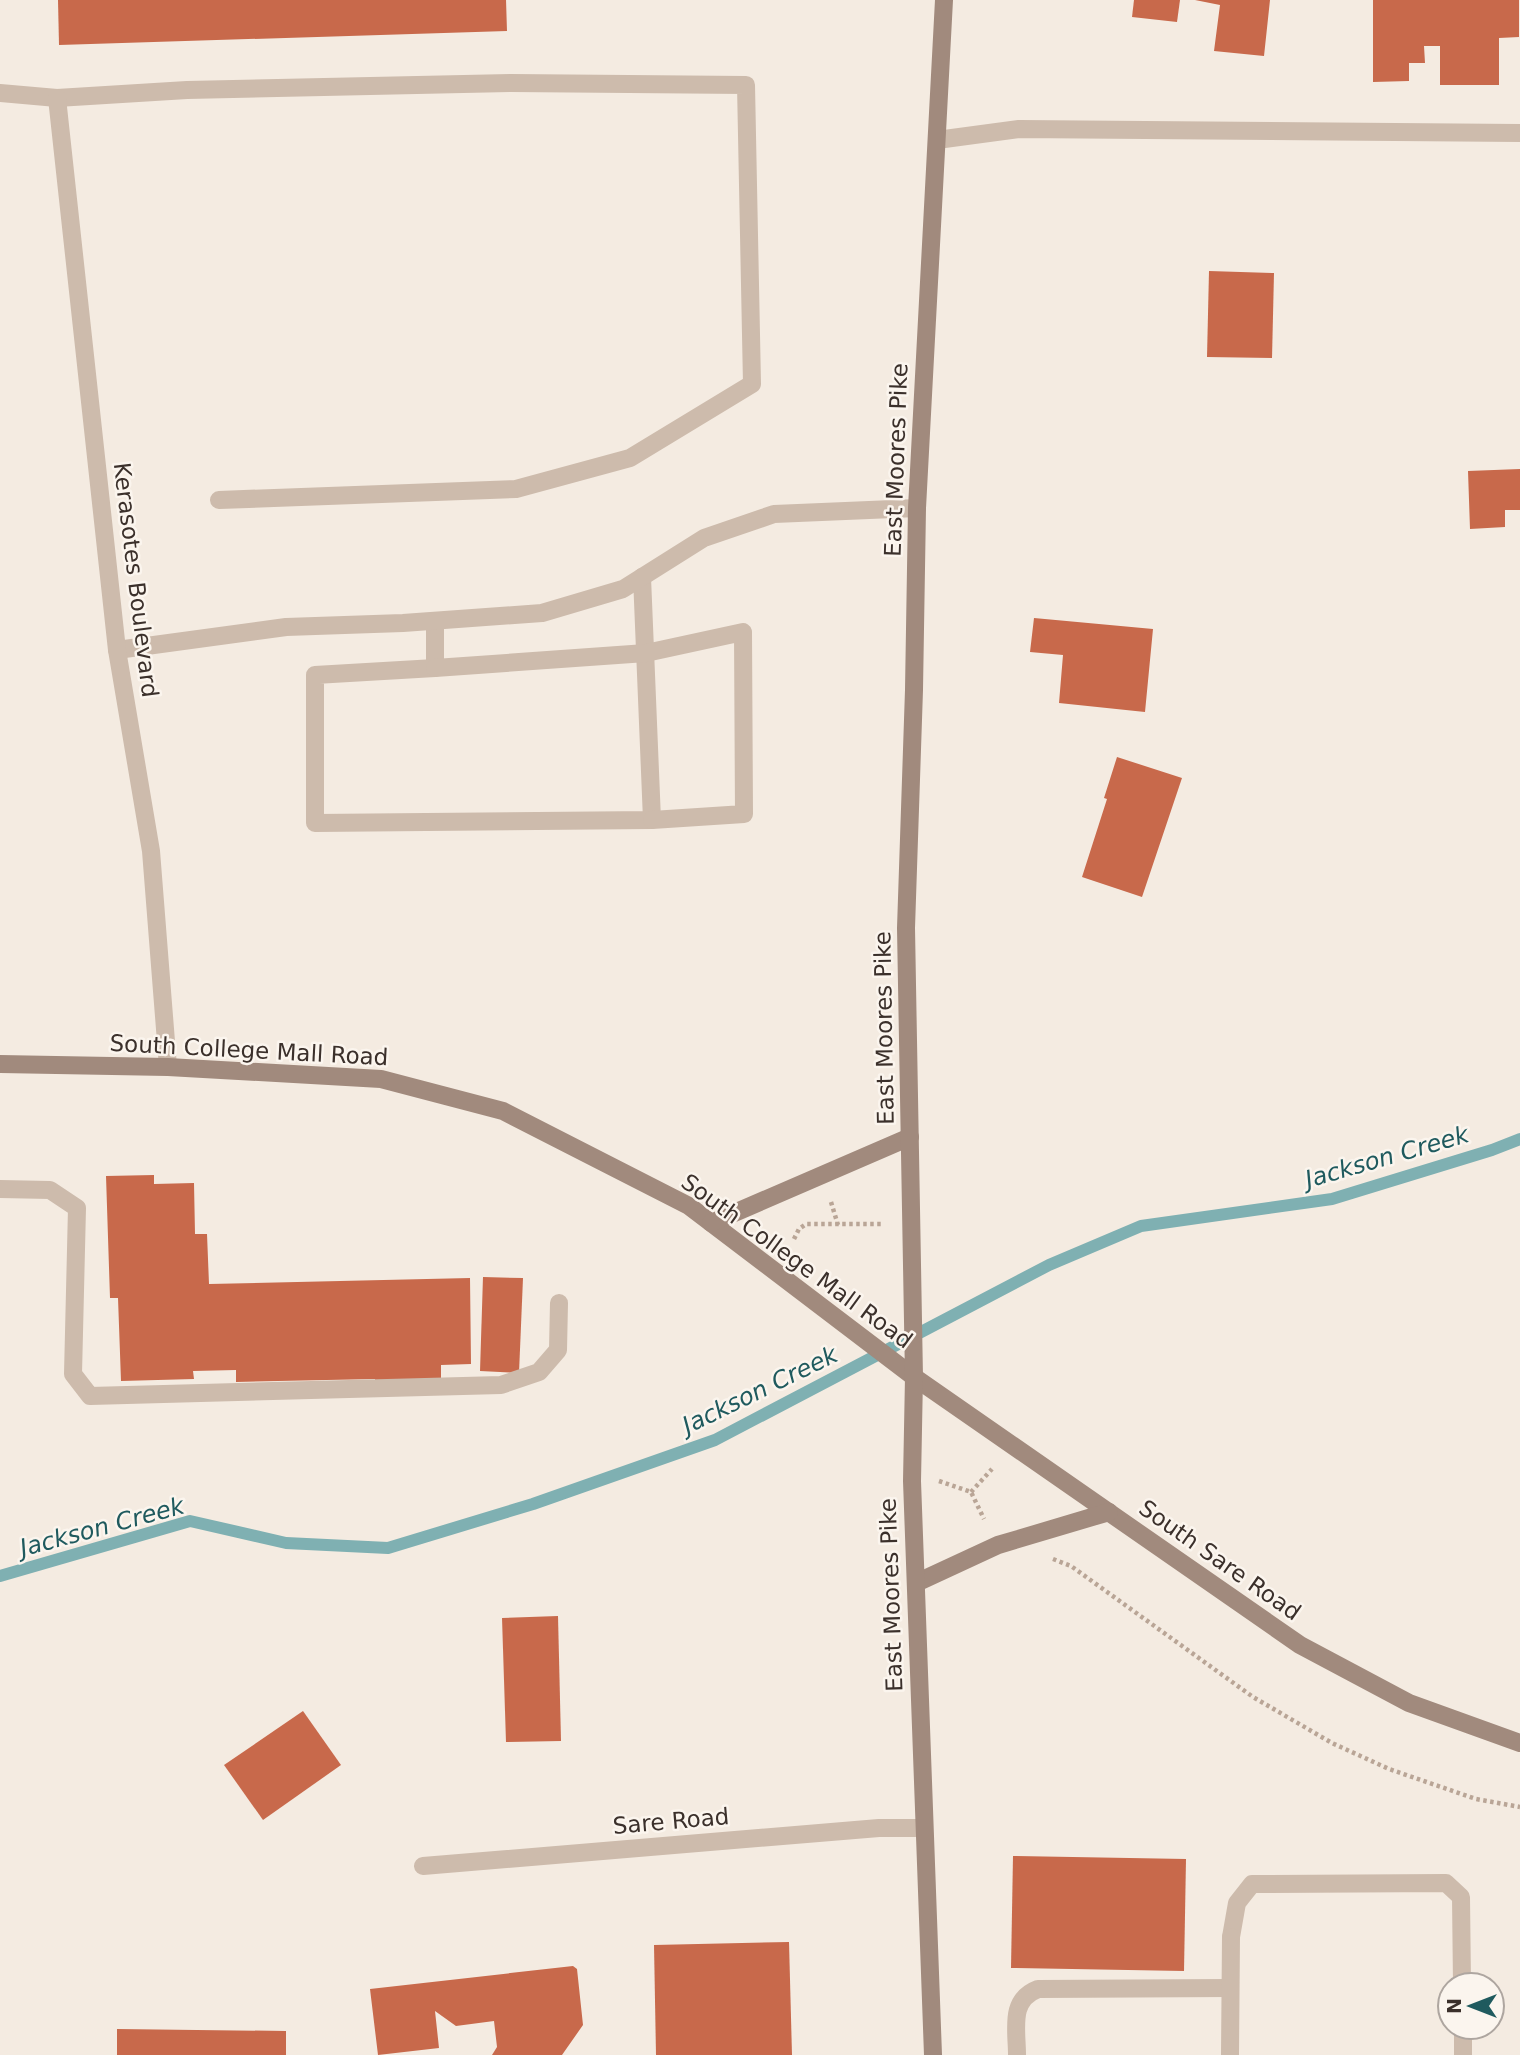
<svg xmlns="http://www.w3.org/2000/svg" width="1520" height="2055" viewBox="0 0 1520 2055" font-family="'DejaVu Sans',sans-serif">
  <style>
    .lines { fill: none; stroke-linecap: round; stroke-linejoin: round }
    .stream { stroke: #7fb0b2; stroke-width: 12 }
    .building { fill: #c8694b }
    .path { stroke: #b9a596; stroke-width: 4.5; stroke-dasharray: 3.5 3.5; stroke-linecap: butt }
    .lane { stroke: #cdbbac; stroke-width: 18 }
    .street { stroke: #cdbbac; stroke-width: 18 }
    .secondary { stroke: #a18a7d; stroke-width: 18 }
    .labels { text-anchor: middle; stroke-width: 5; stroke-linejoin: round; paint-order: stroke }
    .street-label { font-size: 23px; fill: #3b302b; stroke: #fbf5ee }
    .water-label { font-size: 24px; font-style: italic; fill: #1f5a5e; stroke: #fbf5ee }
  </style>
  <rect width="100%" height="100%" fill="#f4ebe1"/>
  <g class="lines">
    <!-- stream -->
    <path class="stream" d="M0 1576 190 1521 286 1543 388 1548 533 1504 715 1440 1049 1265 1141 1226 1332 1199 1492 1150 1520 1139"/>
  </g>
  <!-- building -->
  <g class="building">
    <path d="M58 0H506L507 31 59 45Z"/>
    <path d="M1134 0H1180L1177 22 1132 17Z"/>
    <path d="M1195 0H1270L1264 56 1214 51 1220 5Z"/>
    <path d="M1373 0H1519V37L1499 38V85H1440V46H1424L1425 63H1409V81L1373 82Z"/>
    <path d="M1209 271 1274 273 1272 358 1207 357Z"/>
    <path d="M1520 469V510H1505V527L1470 529 1468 471Z"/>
    <path d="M1034 618 1153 629 1145 712 1059 703 1063 655 1030 652Z"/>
    <path d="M1117 757 1182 778 1142 897 1082 877 1107 799 1104 798Z"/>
    <path d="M154 1175V1184L194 1183 195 1234H207L209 1284 470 1278 471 1364 441 1365V1381L375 1383V1379L236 1382V1370L193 1371 194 1379 121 1381 118 1298H110L106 1176Z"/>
    <path d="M483 1277 523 1278 519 1373 480 1371Z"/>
    <path d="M558 1616 561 1741 506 1742 502 1618Z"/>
    <path d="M303 1711 341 1765 263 1820 224 1765Z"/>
    <path d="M1013 1856 1186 1859 1184 1971 1011 1968Z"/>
    <path d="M789 1942 792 2055H656L654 1945Z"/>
    <path d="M573 1966 577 1969 583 2025 562 2055H492L497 2047 494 2021 456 2026 435 2011 439 2048 378 2055 370 1989Z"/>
    <path d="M117 2029 286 2031V2055H117Z"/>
  </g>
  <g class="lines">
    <!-- path -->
    <g class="path">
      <path d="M831 1202 838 1225"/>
      <path d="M794 1239 799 1229 806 1224H881"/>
      <path d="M939 1481 971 1492 984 1519"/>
      <path d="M971 1492 992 1469"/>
      <path d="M1053 1559 1071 1566 1253 1697 1332 1743 1389 1769 1476 1799 1520 1807"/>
    </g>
    <!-- lane -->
    <g class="lane">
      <path d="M0 93 57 98 187 90 511 83 746 85 752 384 630 458 516 489 219 500"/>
      <path d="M937 140 1019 129 1520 133"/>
      <path d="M435 621V668L315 675V823L652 820 642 577"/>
      <path d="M117 650 286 627 403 623 542 613 623 589 704 538 774 514 917 508"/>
      <path d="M435 668 646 653 743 632 744 814 652 820"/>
      <path d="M0 1189 50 1190 77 1208 73 1374 90 1396 501 1385 539 1372 558 1350 559 1303"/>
      <path d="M1231 1937 1237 1903 1252 1884 1446 1883 1461 1897 1462 1985"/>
      <path d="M1463 2027V2055"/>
      <path d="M1017 2055C1017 2029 1009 2000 1038 1989L1230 1988"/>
    </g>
    <!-- street -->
    <g class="street">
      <path d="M57 98 117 650 151 851 168 1067"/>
      <path d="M423 1866 879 1828H923"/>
      <path d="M1230 2055 1231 1937"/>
    </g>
    <!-- secondary -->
    <g class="secondary">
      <path d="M0 1064 168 1067 381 1079 503 1111 689 1206 914 1377 1300 1645 1409 1703 1520 1743"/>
      <path d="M711 1223 910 1137"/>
      <path d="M916 1583 998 1545 1109 1512"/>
      <path d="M933 2055 912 1481 914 1377 906 928 914 690 917 508 944 0"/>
    </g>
  </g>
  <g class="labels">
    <!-- street labels -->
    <g class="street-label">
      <text transform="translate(896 460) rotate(-88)" y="8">East Moores Pike</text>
      <text transform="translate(136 580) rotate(83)" y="8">Kerasotes Boulevard</text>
      <text transform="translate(884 1028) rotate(-91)" y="8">East Moores Pike</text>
      <text transform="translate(249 1050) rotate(3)" y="8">South College Mall Road</text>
      <text transform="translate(797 1261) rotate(36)" y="8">South College Mall Road</text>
      <text transform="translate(1220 1560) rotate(35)" y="8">South Sare Road</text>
      <text transform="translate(891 1595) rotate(-92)" y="8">East Moores Pike</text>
      <text transform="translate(671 1821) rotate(-5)" y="8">Sare Road</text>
    </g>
    <!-- water labels -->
    <g class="water-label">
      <text transform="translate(1387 1157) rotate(-16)" y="8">Jackson Creek</text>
      <text transform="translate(760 1390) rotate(-26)" y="8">Jackson Creek</text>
      <text transform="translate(102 1527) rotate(-15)" y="8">Jackson Creek</text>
    </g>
  </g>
  <!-- north arrow -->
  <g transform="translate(1471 2006) rotate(270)"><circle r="33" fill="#fbf5ee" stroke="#aea6a0" stroke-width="2"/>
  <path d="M0-5L12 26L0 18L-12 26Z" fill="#1f5a5e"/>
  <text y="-10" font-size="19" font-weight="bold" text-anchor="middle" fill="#3b302b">N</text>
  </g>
</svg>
